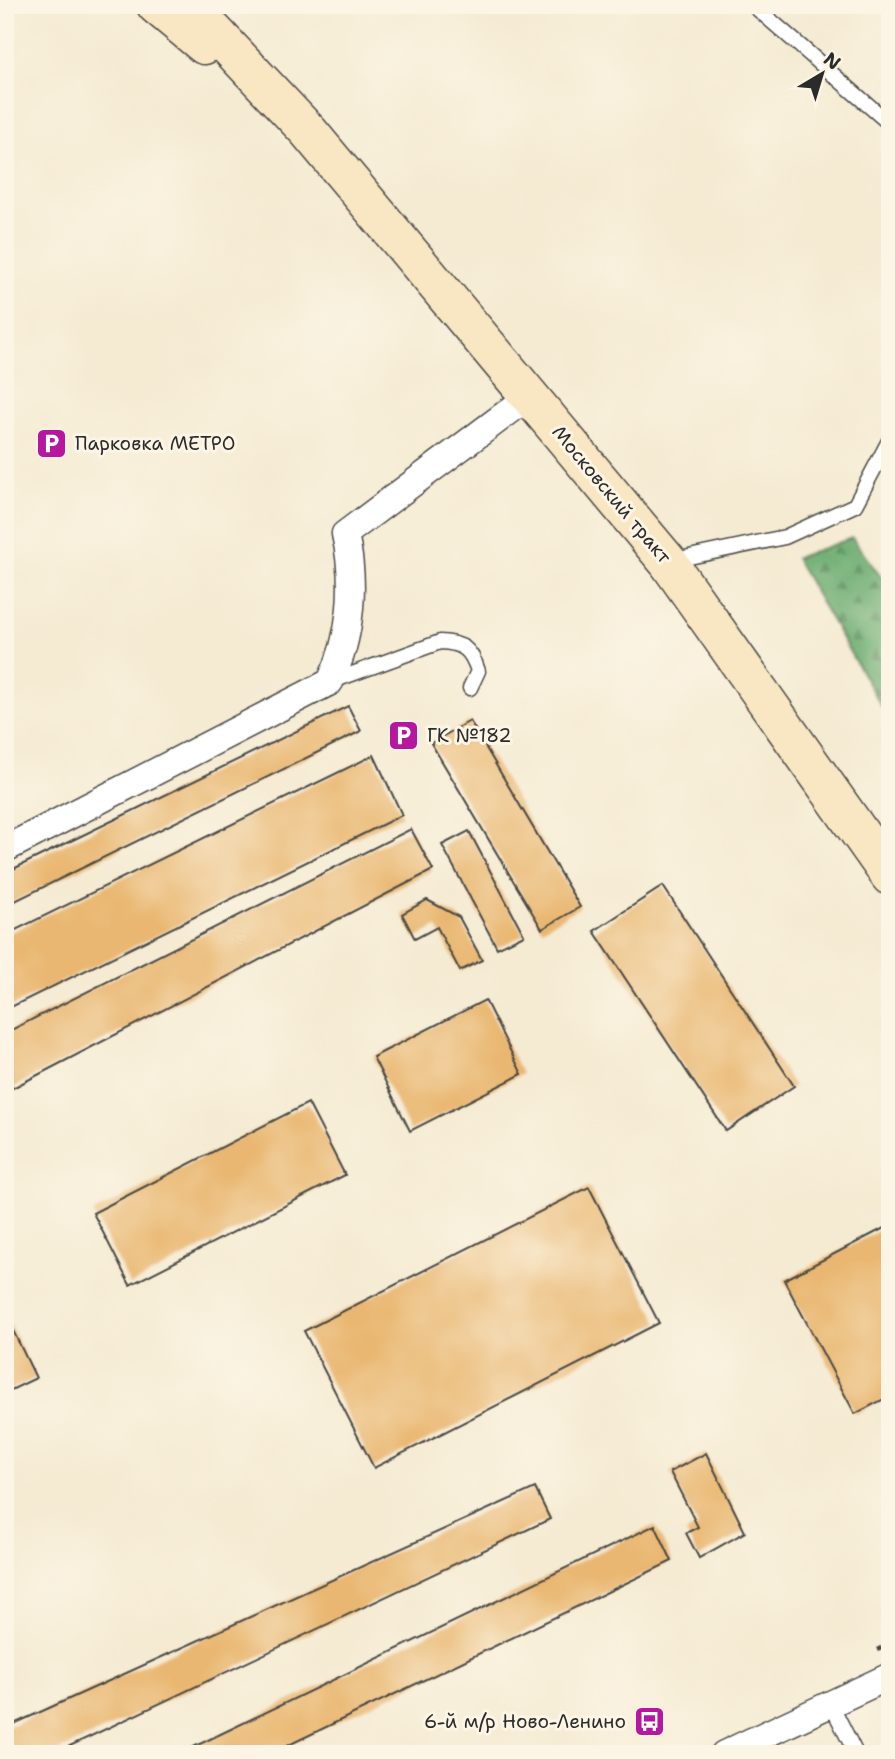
<svg xmlns="http://www.w3.org/2000/svg" width="895" height="1759" viewBox="0 0 895 1759" font-family="'Shantell Sans',sans-serif">
  <style>
    .forest { fill: url(#forest-firs); stroke: #4b6c4e; stroke-width: 2 }
    .building { fill: #e9b771 }
    .lines { fill: none; stroke-linecap: round; stroke-linejoin: round }
    .lane-casing { stroke: #494844; stroke-width: 17 }
    .street-casing { stroke: #494844; stroke-width: 29 }
    .secondary-casing { stroke: #494844; stroke-width: 41 }
    .path { stroke: #494844; stroke-width: 4.5; stroke-dasharray: 5 5; stroke-linecap: butt }
    .lane { stroke: #fff; stroke-width: 14 }
    .street { stroke: #fff; stroke-width: 26 }
    .secondary { stroke: #f9e7c3; stroke-width: 38 }
    .labels { text-anchor: middle; stroke-width: 6; stroke-linejoin: round; paint-order: stroke }
    .poi-label { font-size: 19px; fill: #2b2b2b; stroke: #fcf5e5; text-anchor: start }
    .street-label { font-size: 19px; fill: #2b2b2b; stroke: #fcf5e5 }
  </style>
  <defs>
    <pattern id="forest-firs" width="22" height="20" patternUnits="userSpaceOnUse" patternTransform="scale(1.75)"><rect width="22" height="20" fill="#6bac70"/><path d="M5 1l3.5 6h-7zM16 11l3.5 6h-7z" fill="#588c5c"/></pattern>
  </defs>
  <rect width="100%" height="100%" fill="#fcf5e5"/>
  <filter id="ink" filterUnits="userSpaceOnUse"><feTurbulence type="fractalNoise" baseFrequency=".0143" numOctaves="2"/><feDisplacementMap in="SourceGraphic" scale="14" xChannelSelector="R" yChannelSelector="G"/><feConvolveMatrix kernelMatrix="1 2 1 2 8 2 1 2 1" color-interpolation-filters="sRGB"/></filter>
  <filter id="wash" filterUnits="userSpaceOnUse"><feTurbulence type="fractalNoise" baseFrequency=".00686" numOctaves="4" result="noise"/><feDisplacementMap in="SourceGraphic" scale="28" xChannelSelector="R" yChannelSelector="G"/><feGaussianBlur stdDeviation="1.57" result="paint"/><feColorMatrix in="noise" values="0 0 0 0 0 0 0 0 0 0 0 0 0 0 0 0 0 1.4 0 .05"/><feComposite in="paint" operator="in"/></filter>
  <g filter="url(#wash)">
    <rect width="100%" height="100%" fill="#f5ebd3"/>
    <!-- forest -->
    <path class="forest" d="M852 538 890 589V721L795 558Z"/>
    <g id="blocks">
      <!-- building -->
      <g class="building">
        <path d="M348 706 361 731 5 906V873Z"/>
        <path d="M470 721 580 907 542 929 431 743Z"/>
        <path d="M374 755 402 815 5 1010V935Z"/>
        <path d="M411 829 433 870 5 1092V1033Z"/>
        <path d="M469 831 524 935 497 948 442 845Z"/>
        <path d="M663 886 794 1086 726 1131 594 931Z"/>
        <path d="M427 900 459 917 482 960 460 971 437 927 415 939 402 914Z"/>
        <path d="M485 1000 522 1074 410 1131 373 1057Z"/>
        <path d="M308 1103 345 1175 130 1285 93 1213Z"/>
        <path d="M589 1187 659 1323 374 1468 304 1331Z"/>
        <path d="M890 1225V1396L855 1414 784 1280Z"/>
        <path d="M5 1314 36 1378 5 1393Z"/>
        <path d="M706 1453 745 1532 699 1558 686 1533 698 1527 670 1472Z"/>
        <path d="M535 1488 550 1519 53 1754H5V1728Z"/>
        <path d="M655 1525 672 1561 270 1754H179Z"/>
      </g>
    </g>
  </g>
  <g filter="url(#ink)">
    <use href="#blocks" fill-opacity="0" stroke="#494844" stroke-width="2"/>
    <g class="lines">
      <defs>
        <g id="lane">
          <path d="M753 5 890 124"/>
          <path d="M670 561 785 537 855 505 890 439"/>
          <path d="M330 682 440 642C463 643 471 649 478 671L470 688"/>
          <path d="M831 1704 856 1754"/>
        </g>
        <g id="street">
          <path d="M5 849 330 682C352 637 356 583 345 534L531 395"/>
          <path d="M724 1754 890 1676"/>
        </g>
        <g id="secondary">
          <path d="M156 5 204 45"/>
          <path d="M189 5 308 131 668 562 890 876"/>
        </g>
      </defs>
      <!-- lane casing -->
      <use href="#lane" class="lane-casing"/>
      <!-- street casing -->
      <use href="#street" class="street-casing"/>
      <!-- secondary casing -->
      <use href="#secondary" class="secondary-casing"/>
      <!-- path -->
      <path class="path" d="M877 1650 890 1644"/>
      <!-- lane -->
      <use href="#lane" class="lane"/>
      <!-- street -->
      <use href="#street" class="street"/>
      <!-- secondary -->
      <use href="#secondary" class="secondary"/>
    </g>
  </g>
  <!-- icons -->
  <defs>
    <symbol id="parking-square" viewBox="-11 -11 22 22"><rect x="-9" y="-9" width="18" height="18" rx="4" fill="#b5179e" stroke="#fcf5e5"/><path d="M-3.5-5.5H1a3.5 3.5 0 0 1 0 7H-1V5.5H-3.5ZM-1-3.4V-.6H.8a1.4 1.4 0 0 0 0-2.8Z" fill="#fff"/></symbol>
    <symbol id="bus-square" viewBox="-11 -11 22 22"><rect x="-9" y="-9" width="18" height="18" rx="4" fill="#b5179e" stroke="#fcf5e5"/><path d="M-5-6H5V4H4V6H2V4H-2V6H-4V4H-5ZM-3.5-4V0h7V-4ZM-3.5 1.2v1.5H-2V1.2ZM2 1.2v1.5H3.5V1.2Z" fill="#fff"/></symbol>
  </defs>
  <g fill-rule="evenodd">
    <use href="#parking-square" x="34" y="426" width="35" height="35"/>
    <use href="#parking-square" x="386" y="718" width="35" height="35"/>
    <use href="#bus-square" x="632" y="1704" width="35" height="35"/>
  </g>
  <g class="labels">
    <!-- poi labels -->
    <g class="poi-label">
      <text x="75" y="450">Парковка МЕТРО</text>
      <text x="427" y="742">ГК №182</text>
      <text x="626" y="1728" text-anchor="end">6-й м/р Ново-Ленино</text>
    </g>
    <!-- street labels -->
    <g class="street-label">
      <text transform="translate(612 494) rotate(50)" y="7">Московский тракт</text>
    </g>
  </g>
  <!-- margin -->
  <rect width="895" height="1759" fill="none" stroke="#fcf5e5" stroke-width="28"/>
  <!-- north arrow -->
  <g transform="translate(822 74) rotate(38)" stroke="#fcf5e5" stroke-width="5" paint-order="stroke">
  <path d="M0-5L12 26L0 18L-12 26Z" fill="#2b2b2b"/>
  <text y="-10" font-size="19" font-weight="bold" text-anchor="middle" fill="#2b2b2b">N</text>
  </g>
</svg>
